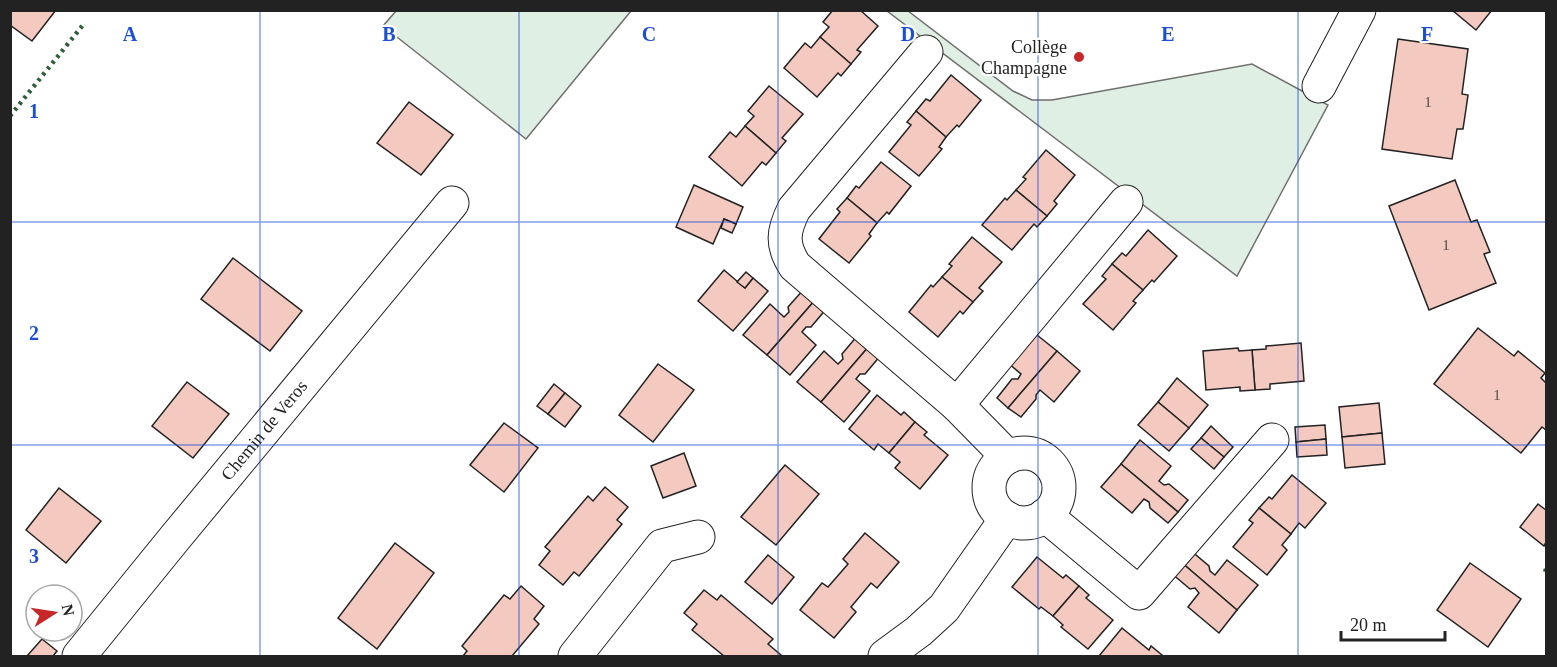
<svg xmlns="http://www.w3.org/2000/svg" width="1557" height="667" viewBox="0 0 1557 667" font-family="Georgia,serif">
  <style>
    .green { fill: #e0efe3; stroke: #6f6f6f; stroke-width: 1.5 }
    .building { fill: #f3c9c0; stroke: #222; stroke-width: 1.5 }
    .lines { fill: none; stroke-linecap: round; stroke-linejoin: round }
    .minor-casing { stroke: #222; stroke-width: 35 }
    .minor { stroke: #fff; stroke-width: 33 }
    .hedge { stroke: #2f5e38; stroke-width: 4.5; stroke-dasharray: 3 4.5; stroke-linecap: butt }
    .grid { fill: none; stroke: #1d4ed8; stroke-width: 1.5; stroke-opacity: 0.55 }
    .poi-dot { fill: #c62828; stroke: #fff; stroke-width: 2 }
    .labels { text-anchor: middle; stroke-width: 4.5; stroke-linejoin: round; paint-order: stroke }
    .number-label { font-size: 15px; fill: #564c4a }
    .poi-label { font-size: 18px; fill: #222; stroke: #fff; text-anchor: end }
    .street-label { font-size: 18px; fill: #222; stroke: #fff }
    .grid-label { font-size: 20px; text-anchor: middle; font-weight: bold; fill: #1d4ed8; stroke: #fff; stroke-width: 4.5; stroke-linejoin: round; paint-order: stroke }
  </style>
  <rect width="100%" height="100%" fill="#fff"/>
  <!-- green -->
  <g class="green">
    <path d="M396 11V10L631 11 526 139 383 26Z"/>
    <path d="M887 11H908L1013 91 1032 100H1052L1252 64 1328 105 1237 276Z"/>
  </g>
  <!-- building -->
  <g class="building">
    <path d="M10 10H56L32 41 10 25Z"/>
    <path d="M833 10H860L878 26 857 50 861 52 851 64 820 37 829 27 823 22Z"/>
    <path d="M1452 10H1492L1476 30Z"/>
    <path d="M820 37 851 64 841 76 838 73 817 97 784 68 805 43 811 48Z"/>
    <path d="M1398 39 1468 49 1462 94 1468 95 1466 109 1463 129H1457L1452 159 1382 149Z"/>
    <path d="M951 75 981 100 959 127 957 125 946 137 916 111 926 99 930 101Z"/>
    <path d="M769 86 803 114 782 138 786 141 776 153 745 126 754 116 748 111Z"/>
    <path d="M409 102 453 135 421 175 377 143Z"/>
    <path d="M916 111 946 137 939 147 942 149 919 176 889 152 911 125 907 122Z"/>
    <path d="M745 126 776 153 766 165 762 162 742 186 709 157 730 132 736 137Z"/>
    <path d="M1046 150 1075 175 1054 201 1057 204 1047 216 1016 190 1026 179 1023 177Z"/>
    <path d="M881 162 911 186 889 214 887 212 877 223 847 198 856 186 859 188Z"/>
    <path d="M1455 180 1471 222 1477 220 1490 252 1484 254 1496 283 1429 310 1389 206Z"/>
    <path d="M694 185 743 207 736 224 724 219 713 244 676 227Z"/>
    <path d="M1016 190 1047 216 1037 227 1034 224 1012 250 982 225 1005 198 1007 200Z"/>
    <path d="M847 198 877 223 869 234 871 236 849 263 819 239 840 212 837 209Z"/>
    <path d="M724 219 736 224 732 233 721 228Z"/>
    <path d="M1148 230 1177 256 1154 282 1152 280 1143 290 1112 264 1122 253 1126 256Z"/>
    <path d="M972 237 1002 262 979 288 983 291 973 302 942 277 952 266 949 264Z"/>
    <path d="M233 258 302 311 270 351 201 299Z"/>
    <path d="M1112 264 1143 290 1133 301 1136 303 1113 330 1083 304 1106 279 1102 276Z"/>
    <path d="M724 270 745 288 753 278 768 291 733 331 698 301Z"/>
    <path d="M746 272 753 278 745 288 737 282Z"/>
    <path d="M942 277 973 302 963 314 960 311 938 337 909 312 931 285 933 287Z"/>
    <path d="M804 289 816 299 767 355 743 335 770 304 784 317 789 312 788 307Z"/>
    <path d="M816 299 827 308 811 327H806L802 332 816 345 790 375 767 355Z"/>
    <path d="M1478 328 1514 356 1518 351 1545 373 1541 378 1546 383V430L1542 427 1521 453 1434 384Z"/>
    <path d="M1032 331 1057 351 1008 408 997 398 1012 379H1018L1021 374 1007 362Z"/>
    <path d="M858 335 870 345 821 402 797 382 824 351 838 364 843 359 842 354Z"/>
    <path d="M1301 343 1304 381 1270 384V389L1255 390 1252 350 1266 349V346Z"/>
    <path d="M870 345 881 355 865 374H860L856 379 870 391 844 422 821 402Z"/>
    <path d="M1238 348 1239 351 1252 350 1255 390 1240 391V387L1206 390 1203 351Z"/>
    <path d="M1057 351 1080 371 1054 402 1040 390 1036 395V399L1021 417 1008 408Z"/>
    <path d="M658 364 694 390 653 442 619 415Z"/>
    <path d="M1177 378 1208 405 1189 428 1158 402Z"/>
    <path d="M187 382 229 414 193 458 152 426Z"/>
    <path d="M554 384 565 393 548 414 537 406Z"/>
    <path d="M565 393 581 406 565 427 548 414Z"/>
    <path d="M877 395 901 415 904 412 915 422 889 453 878 444 874 450 849 429Z"/>
    <path d="M1158 402 1189 428 1169 451 1138 425Z"/>
    <path d="M1379 403 1382 433 1342 437 1339 407Z"/>
    <path d="M915 422 927 432 924 435 948 455 920 489 895 468 900 462 889 453Z"/>
    <path d="M504 423 538 448 504 492 470 465Z"/>
    <path d="M1325 425 1326 439 1296 442 1295 427Z"/>
    <path d="M1211 426 1233 447 1224 457 1201 438Z"/>
    <path d="M1382 433 1385 464 1345 468 1342 437Z"/>
    <path d="M1201 438 1224 457 1214 469 1191 449Z"/>
    <path d="M1326 439 1327 455 1297 457 1296 442Z"/>
    <path d="M1140 440 1171 466 1159 481 1164 485 1169 484 1188 500 1178 512 1121 464Z"/>
    <path d="M684 453 696 486 663 498 651 466Z"/>
    <path d="M1121 464 1178 512 1168 523 1150 508 1149 502 1144 499 1132 513 1101 487Z"/>
    <path d="M785 465 819 494 776 545 741 517Z"/>
    <path d="M1292 475 1326 503 1305 528 1299 523 1291 534 1259 508 1269 497 1272 499Z"/>
    <path d="M605 487 628 507 617 520 622 524 579 576 574 572 563 585 539 565 550 551 545 547 588 496 593 501Z"/>
    <path d="M59 488 101 521 66 563 26 530Z"/>
    <path d="M1538 504 1546 510V542L1544 546 1520 527Z"/>
    <path d="M1259 508 1291 534 1282 545 1287 550 1267 575 1233 547 1253 523 1249 520Z"/>
    <path d="M865 533 899 562 877 588 871 583 851 607 856 612 834 638 800 610 822 583 828 587 848 564 843 559Z"/>
    <path d="M395 543 434 573 377 649 338 618Z"/>
    <path d="M1190 550 1209 566 1210 571 1215 575 1227 560 1258 585 1237 610 1181 562Z"/>
    <path d="M768 555 794 577 772 604 745 582Z"/>
    <path d="M1037 557 1063 578 1066 575 1079 586 1053 616 1041 607 1039 609 1012 587Z"/>
    <path d="M1181 562 1237 610 1219 633 1188 607 1199 593 1195 588 1190 589 1171 573Z"/>
    <path d="M1470 563 1521 599 1488 647 1437 610Z"/>
    <path d="M521 586 544 606 534 619 539 624 512 656H463L467 651 462 646 504 595 510 599Z"/>
    <path d="M1079 586 1089 595 1086 598 1113 620 1088 649 1061 627 1063 625 1053 616Z"/>
    <path d="M704 590 717 600 721 595 773 639 768 644 781 655 780 656H724L692 630 697 624 684 613Z"/>
    <path d="M1122 628 1149 650 1151 646 1162 655 1161 656H1099Z"/>
    <path d="M42 639 57 651 53 656H27Z"/>
  </g>
  <g class="lines">
    <defs>
      <g id="minor">
        <path d="M926 52 794 209C783 231 781 245 795 266L957 405 1008 457"/>
        <path d="M1319 86 1359 10"/>
        <path d="M957 405 1126 202"/>
        <circle cx="1024" cy="488" r="35"/>
        <path d="M1045 515 1139 593 1272 440"/>
        <path id="s1" d="M79 656 174 539 452 203"/>
        <path d="M575 656 662 546 698 537"/>
        <path d="M885 656 919 631 944 608 1007 518"/>
      </g>
    </defs>
    <!-- minor casing -->
    <use href="#minor" class="minor-casing"/>
    <!-- minor -->
    <use href="#minor" class="minor"/>
    <!-- hedge -->
    <g class="hedge">
      <path d="M10 116 83 25"/>
      <path d="M1546 569 1545 572 1546 573"/>
    </g>
  </g>
  <!-- grid -->
  <path class="grid" d="M260 10V656M519 10V656M778 10V656M1038 10V656M1298 10V656M10 222H1546M10 445H1546"/>
  <!-- markers -->
  <circle class="poi-dot" cx="1079" cy="57" r="6"/>
  <g class="labels">
    <!-- number labels -->
    <g class="number-label">
      <text x="1428" y="107">1</text>
      <text x="1446" y="250">1</text>
      <text x="1497" y="400">1</text>
    </g>
    <!-- poi labels -->
    <g class="poi-label">
      <text x="1067" y="53">Collège<tspan x="1067" dy="21">Champagne</tspan></text>
    </g>
    <!-- street labels -->
    <g class="street-label">
      <text dy="6" stroke="none"><textPath href="#s1" startOffset="292">Chemin de Veros</textPath></text>
    </g>
  </g>
  <g class="grid-label">
    <text x="130" y="41">A</text>
    <text x="389" y="41">B</text>
    <text x="649" y="41">C</text>
    <text x="908" y="41">D</text>
    <text x="1168" y="41">E</text>
    <text x="1427" y="41">F</text>
    <text x="34" y="118">1</text>
    <text x="34" y="340">2</text>
    <text x="34" y="563">3</text>
  </g>
  <!-- border -->
  <rect width="1557" height="667" fill="none" stroke="#222222" stroke-width="24"/>
  <!-- north arrow -->
  <g transform="translate(54 613) rotate(78)"><circle r="28" fill="#ffffff" stroke="#a7a7a7" stroke-width="1.5"/>
  <path d="M0-4.5L10 22L0 15L-10 22Z" fill="#c62828"/>
  <text y="-9" font-size="16" font-weight="bold" text-anchor="middle" fill="#222222">N</text>
  </g>
  <!-- scale -->
  <path d="M1341 631v9h104v-9" fill="none" stroke="#222222" stroke-width="3"/>
  <text x="1350" y="631" font-size="18" fill="#222222" stroke="#ffffff" stroke-width="4.5" paint-order="stroke">20 m</text>
</svg>
